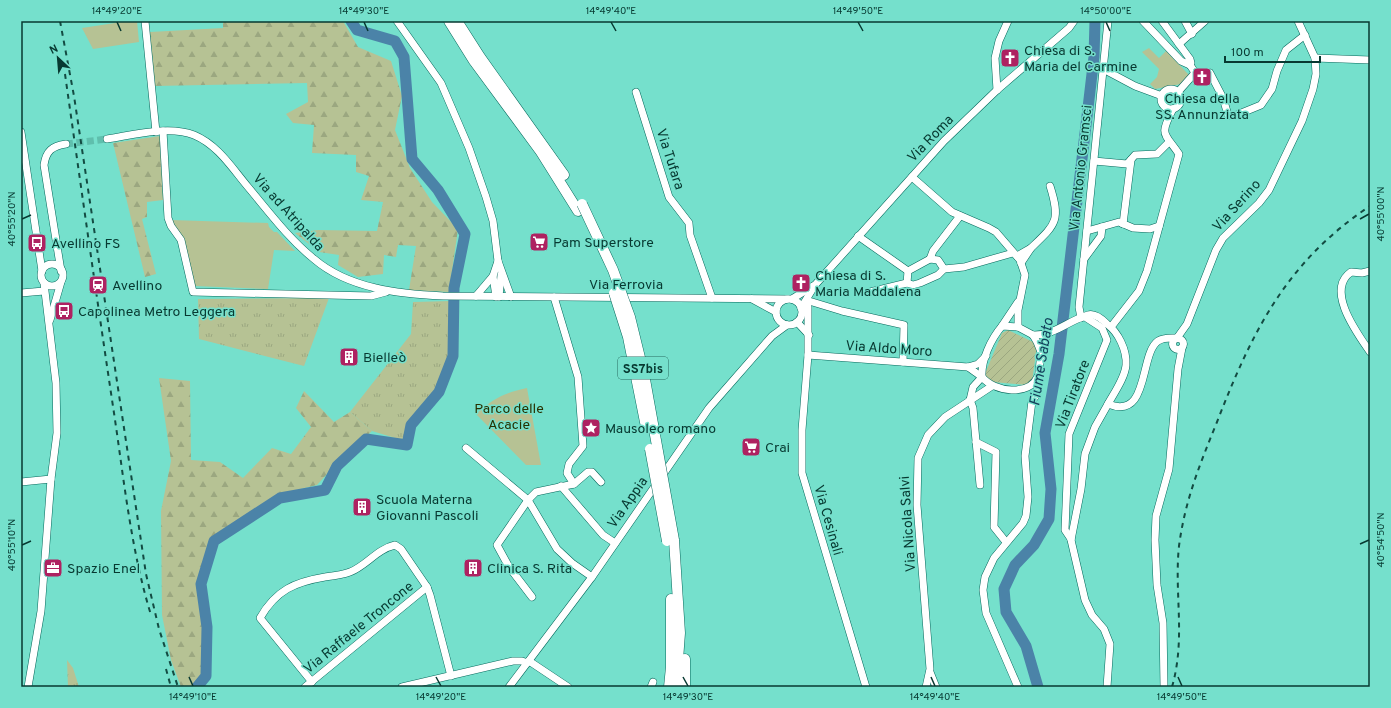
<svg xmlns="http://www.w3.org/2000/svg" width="1391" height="708" viewBox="0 0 1391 708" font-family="Overpass,sans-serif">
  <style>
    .grass { fill: url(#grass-tufts) }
    .forest { fill: url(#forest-firs) }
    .park { fill: #b6c294 }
    .garden { fill: url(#garden-furrows) }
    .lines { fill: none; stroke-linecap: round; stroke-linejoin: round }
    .river { stroke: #4b83a8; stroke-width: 11 }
    .minor-tunnel { stroke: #5fbfad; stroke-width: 7; stroke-dasharray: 7 3.5; stroke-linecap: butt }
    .minor-casing { stroke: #04685b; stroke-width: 8 }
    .highway-casing { stroke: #04685b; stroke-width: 11 }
    .minor { stroke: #fff; stroke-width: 7 }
    .highway { stroke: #fff; stroke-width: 10 }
    .rail { stroke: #134b42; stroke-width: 2; stroke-dasharray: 5 5; stroke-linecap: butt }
    .highway-bridge-casing { stroke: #04685b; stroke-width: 11; stroke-linecap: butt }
    .highway-bridge { stroke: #fff; stroke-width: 10 }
    .ticks { fill: none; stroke: #073931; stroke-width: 1.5 }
    .labels { text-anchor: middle; stroke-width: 3; stroke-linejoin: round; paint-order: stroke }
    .shield { fill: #75e0cc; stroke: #286b60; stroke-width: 1 }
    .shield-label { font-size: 13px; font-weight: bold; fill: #073931 }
    .poi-label { font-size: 14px; fill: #073931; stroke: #75e0cc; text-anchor: start }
    .street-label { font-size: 14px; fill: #073931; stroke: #75e0cc }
    .park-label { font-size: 14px; fill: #283102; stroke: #75e0cc }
    .water-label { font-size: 15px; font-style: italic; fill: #113e59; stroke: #75e0cc }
    .neatline { fill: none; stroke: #073931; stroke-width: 1.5 }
    .ticks-label { font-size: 10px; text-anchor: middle; fill: #073931 }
  </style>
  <defs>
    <pattern id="grass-tufts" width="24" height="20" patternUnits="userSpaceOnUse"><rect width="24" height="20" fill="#b6c294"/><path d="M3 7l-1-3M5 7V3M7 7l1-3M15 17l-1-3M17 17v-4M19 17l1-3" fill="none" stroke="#9ba780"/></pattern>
    <pattern id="forest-firs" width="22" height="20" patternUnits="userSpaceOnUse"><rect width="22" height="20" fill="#b6c294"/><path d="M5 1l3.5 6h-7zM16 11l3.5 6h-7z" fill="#9ba780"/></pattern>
    <pattern id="garden-furrows" width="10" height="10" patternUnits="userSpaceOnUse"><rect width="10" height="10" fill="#b6c294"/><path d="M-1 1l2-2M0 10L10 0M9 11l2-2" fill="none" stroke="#9ba780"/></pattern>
  </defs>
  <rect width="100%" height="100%" fill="#75e0cc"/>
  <!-- grass -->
  <g class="grass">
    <path d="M329 298 304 366 199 339 198 299Z"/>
    <path d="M451 301 450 355 438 390 409 423 405 441 372 431 350 412 411 334 413 302Z"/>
    <path d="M67 660 73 668 79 687H68Z"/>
  </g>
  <!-- forest -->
  <g class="forest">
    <path d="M223 21H343L358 47 391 61 402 96 395 130 410 168 432 202 458 229 449 292 409 290 416 246 398 245 396 257 384 255 383 274 358 277 338 265 339 255 319 252 295 233 318 230 377 231 383 202 361 200 369 176 356 172V155L312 153 314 125 293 123 286 114 308 102 307 83 155 86 150 32 223 28Z"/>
    <path d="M160 136 163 200 147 202V217L142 219 156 274 145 277 113 143Z"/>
    <path d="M159 378 190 381 191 460 220 462 243 478 272 448 291 454 311 427 296 408 304 391 334 422 350 412 372 431 338 462 317 485 280 494 213 539 200 582 204 620 203 674 194 687H181L171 660 162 615 161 511 171 461Z"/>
  </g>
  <!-- park -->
  <g class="park">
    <path d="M128 21H137L139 42 93 49 82 28Z"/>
    <path d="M1149 48 1159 58 1166 51 1189 75 1181 84 1155 89 1150 84 1157 77 1159 69 1142 52Z"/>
    <path d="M171 220 268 223 269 227 274 232H277L295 251 274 250 268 289 194 286Z"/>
    <path d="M527 388 541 465H526L476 414C494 398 504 393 527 388Z"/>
  </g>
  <!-- garden -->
  <path class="garden" d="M1008 330 1033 342 1037 346 1032 382 1026 385 992 382 984 376 1002 333Z"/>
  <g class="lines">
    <!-- river -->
    <g class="river">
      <path d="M197 687 206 676 207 627 201 584 214 541 280 498 325 490 337 466 366 439 407 445 411 425 439 392 453 356 454 288 465 234 438 190 412 159 404 57 395 41 357 30 351 21"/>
      <path d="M1038 687 1026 646 1006 612 1004 589 1015 565 1034 545 1049 519 1051 489 1045 433 1059 354 1094 57 1095 21"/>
    </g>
    <!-- minor-tunnel -->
    <path class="minor-tunnel" d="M66 144 107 139"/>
    <defs>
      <g id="minor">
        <path d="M145 21 156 132"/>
        <path d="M397 21 441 83 469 148 486 197 493 221 498 261 511 297"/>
        <path d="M1143 21 1181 61 1190 65 1191 63 1190 59 1162 21"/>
        <path d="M1185 21 1192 34"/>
        <path d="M1179 44 1205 21"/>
        <path d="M1315 58 1370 60"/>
        <path d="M1103 69 1135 86 1162 96"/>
        <path d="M1210 73 1223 98 1228 115 1234 116 1261 105 1272 89 1277 71 1286 50 1305 35"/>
        <circle cx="1171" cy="99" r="10"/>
        <path d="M997 90 995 58 999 41 1008 21"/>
        <path d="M636 92 669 197 689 223 690 235 712 298"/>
        <path d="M1178 92 1194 74V71L1190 65"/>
        <path d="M163 131 168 218 171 226 181 240 193 292 371 296 386 292"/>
        <path d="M21 132 42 271"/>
        <path d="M107 139C133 135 169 125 194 135 218 145 232 168 248 187 269 212 289 239 314 259 349 289 400 294 443 296L788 299"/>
        <path d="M1094 161 1127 164 1135 155 1157 154 1169 142"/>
        <path d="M912 177 952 212 989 228 996 232 1020 260 1025 275 1018 310V327"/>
        <path d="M1123 224 1131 160"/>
        <path d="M1087 231 1119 222 1133 228 1150 229 1159 226"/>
        <path d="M858 236 908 271"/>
        <path d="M1031 248C1056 224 1061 221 1050 186"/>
        <path d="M1017 256 1031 248 1021 263"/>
        <path d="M930 259 933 251 960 216"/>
        <path d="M1084 259 1101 236 1102 227"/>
        <circle cx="52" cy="275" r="11"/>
        <path d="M61 271 44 165C46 151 52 146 66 144"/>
        <path d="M1370 271 1362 273 1351 272C1325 290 1357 333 1370 352"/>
        <path d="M907 283 908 271 930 259 938 260 944 269"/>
        <path d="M870 292 907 283 913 285 920 283 938 275 944 269 964 267 1013 253"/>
        <path d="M21 293 44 291"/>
        <path d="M476 296 493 276"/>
        <path d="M496 297 493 276 498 261"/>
        <path d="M499 297 501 275"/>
        <path d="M554 297 578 377 583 446 569 464 567 473 574 484"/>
        <circle cx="789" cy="312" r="13"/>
        <path d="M752 299 776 312"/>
        <path d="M792 299 813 286"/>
        <path d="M809 301 842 311 904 325 903 362"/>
        <path d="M808 307V355L802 430V473L866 687"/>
        <path d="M807 312 801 308 815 285 944 141 997 90 1069 28 1074 21"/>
        <path d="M1081 318 1079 307 1108 21"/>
        <path d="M50 320 61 282"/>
        <path d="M797 322 809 335"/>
        <path d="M1002 326 1018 302"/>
        <path d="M1111 327 1139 291 1147 271 1179 154C1164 132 1159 136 1173 109"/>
        <path d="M1033 335C1054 336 1069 320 1088 315 1095 313 1102 319 1107 324 1118 332 1127 350 1126 365 1125 378 1114 393 1108 404 1150 421 1139 354 1158 341 1164 337 1170 338 1177 338"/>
        <path d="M1177 338 1187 324 1216 250 1223 238 1259 203 1269 190 1302 121 1313 89 1316 74 1315 58 1298 21"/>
        <circle cx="1178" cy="344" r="5.5"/>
        <path d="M1041 352 1048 333"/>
        <path d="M808 355 968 367 978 364 986 356"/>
        <path d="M968 367 982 377 973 387 970 400"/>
        <path d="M970 400 973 408 980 485"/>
        <path d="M976 442 996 452 994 527 1006 542"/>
        <path d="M466 448 528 500 557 549 572 563 592 577"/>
        <path d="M21 482 51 479"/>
        <path d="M561 486 603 535 615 543"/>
        <path d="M1071 539 1065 530 1069 434 1107 340 1102 328 1085 317"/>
        <path d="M532 597 509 567 497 545 528 500 536 492 574 484 588 472H592L601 482"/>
        <path d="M529 661 568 687"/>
        <path d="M930 672 936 687"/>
        <path d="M312 682 260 618C276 590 295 582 325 577 333 576 342 575 350 572 366 566 377 549 395 545L401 549 427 587 430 595 451 676"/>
        <path d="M28 687 41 611 51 479 57 433 56 383 44 283"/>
        <path d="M305 687 427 587"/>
        <path d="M402 687 513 661H522L527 663"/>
        <path d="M509 687 592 577 709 408 772 336 787 325"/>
        <path d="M651 687 653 682"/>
        <path d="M926 687 930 669 917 505 918 458 928 435 945 417 992 386"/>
        <path d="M1018 687 986 613 983 590 985 577 994 558 1023 523 1026 516 1028 497 1025 456 1032 401 1037 394 1039 372 1041 352 1037 342 1033 335 1018 327 1002 326C991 339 981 360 982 377 994 392 1030 397 1038 376"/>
        <path d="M1107 687 1110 644 1104 629 1092 615 1085 600 1071 540 1081 489 1085 454 1095 427 1108 404"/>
        <path d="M1164 687 1163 623 1157 585 1155 540 1156 516 1169 469 1178 369 1182 348"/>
      </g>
      <g id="highway">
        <path d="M449 21 474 61 541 152 578 211"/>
        <path d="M457 21 480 57 564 175"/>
        <path d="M674 540 680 633 676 687"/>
        <path d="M685 659V687"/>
        <path d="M669 687 671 667V599"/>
      </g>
    </defs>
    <!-- minor casing -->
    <use href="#minor" class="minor-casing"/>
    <!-- highway casing -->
    <use href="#highway" class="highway-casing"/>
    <!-- minor -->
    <use href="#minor" class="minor"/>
    <!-- highway -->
    <use href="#highway" class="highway"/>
    <!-- rail -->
    <g class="rail">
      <path d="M60 21 74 96 146 574 159 629 178 687"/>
      <path d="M65 74C81 187 97 300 114 413 124 480 131 550 151 615"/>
      <path d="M166 669 171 687"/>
      <path d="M1172 687C1186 638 1174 594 1179 546 1185 500 1200 464 1217 422 1252 332 1286 262 1370 206"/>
    </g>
    <defs>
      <g id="highway-bridge">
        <path d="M582 204 613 270 630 317 644 374 674 540"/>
        <path d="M614 293 628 337 646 427"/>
        <path d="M650 449 667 541"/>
      </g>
    </defs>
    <!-- highway-bridge casing -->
    <use href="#highway-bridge" class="highway-bridge-casing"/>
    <!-- highway-bridge -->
    <use href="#highway-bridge" class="highway-bridge"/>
  </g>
  <!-- ticks -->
  <path class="ticks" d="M117 22 121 31M364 22 368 31M611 22 616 31M858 22 863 31M1106 22 1110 31M22 219 31 215M1360 219 1369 214M1360 544 1369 540M22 545 31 541M189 677 193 686M436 677 441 686M683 677 688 686M931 677 935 686M1178 677 1182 686"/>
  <!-- icons -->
  <defs>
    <symbol id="church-square" viewBox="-11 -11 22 22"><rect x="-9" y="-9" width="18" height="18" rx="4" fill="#ae2261" stroke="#75e0cc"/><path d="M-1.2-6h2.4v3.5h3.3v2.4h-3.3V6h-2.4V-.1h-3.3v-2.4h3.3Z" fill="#fff"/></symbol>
    <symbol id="supermarket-square" viewBox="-11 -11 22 22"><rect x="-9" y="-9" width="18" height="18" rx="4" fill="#ae2261" stroke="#75e0cc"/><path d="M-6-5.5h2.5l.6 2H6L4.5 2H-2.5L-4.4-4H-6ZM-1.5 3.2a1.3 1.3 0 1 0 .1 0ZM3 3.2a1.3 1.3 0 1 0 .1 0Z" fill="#fff"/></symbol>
    <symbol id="bus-square" viewBox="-11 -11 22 22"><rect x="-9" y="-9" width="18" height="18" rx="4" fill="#ae2261" stroke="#75e0cc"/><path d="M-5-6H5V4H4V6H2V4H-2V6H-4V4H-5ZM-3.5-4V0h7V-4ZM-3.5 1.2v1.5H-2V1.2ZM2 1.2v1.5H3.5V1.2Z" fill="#fff"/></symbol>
    <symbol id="station-square" viewBox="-11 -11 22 22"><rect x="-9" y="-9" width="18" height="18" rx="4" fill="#ae2261" stroke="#75e0cc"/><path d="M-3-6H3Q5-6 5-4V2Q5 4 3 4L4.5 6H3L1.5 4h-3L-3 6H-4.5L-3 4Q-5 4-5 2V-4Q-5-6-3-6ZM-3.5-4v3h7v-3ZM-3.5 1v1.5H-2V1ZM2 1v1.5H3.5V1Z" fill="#fff"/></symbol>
    <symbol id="building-square" viewBox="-11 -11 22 22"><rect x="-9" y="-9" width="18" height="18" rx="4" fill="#ae2261" stroke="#75e0cc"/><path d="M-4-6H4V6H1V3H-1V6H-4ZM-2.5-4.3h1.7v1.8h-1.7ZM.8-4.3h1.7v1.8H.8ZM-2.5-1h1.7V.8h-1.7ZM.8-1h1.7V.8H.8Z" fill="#fff"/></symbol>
    <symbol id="sight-square" viewBox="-11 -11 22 22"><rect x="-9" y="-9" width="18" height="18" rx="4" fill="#ae2261" stroke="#75e0cc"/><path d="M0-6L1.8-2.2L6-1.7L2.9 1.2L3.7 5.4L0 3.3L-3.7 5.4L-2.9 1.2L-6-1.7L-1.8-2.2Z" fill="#fff"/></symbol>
    <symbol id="office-square" viewBox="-11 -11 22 22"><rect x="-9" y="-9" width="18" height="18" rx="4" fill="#ae2261" stroke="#75e0cc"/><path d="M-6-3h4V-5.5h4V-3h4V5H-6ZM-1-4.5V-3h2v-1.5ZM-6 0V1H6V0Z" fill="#fff"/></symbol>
  </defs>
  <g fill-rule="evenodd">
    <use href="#church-square" x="999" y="47" width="22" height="22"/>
    <use href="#church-square" x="1191" y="66" width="22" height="22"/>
    <use href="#supermarket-square" x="528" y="231" width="22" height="22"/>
    <use href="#bus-square" x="26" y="232" width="22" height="22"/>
    <use href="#church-square" x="790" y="272" width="22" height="22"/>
    <use href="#station-square" x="87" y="274" width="22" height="22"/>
    <use href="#bus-square" x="53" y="300" width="22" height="22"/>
    <use href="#building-square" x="338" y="346" width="22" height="22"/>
    <use href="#sight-square" x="580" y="417" width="22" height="22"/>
    <use href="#supermarket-square" x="740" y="436" width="22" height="22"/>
    <use href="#building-square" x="351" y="496" width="22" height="22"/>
    <use href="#office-square" x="42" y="557" width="22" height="22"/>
    <use href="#building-square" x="462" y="557" width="22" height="22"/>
  </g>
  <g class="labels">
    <!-- shield labels -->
    <rect class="shield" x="618" y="357" width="50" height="22" rx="3"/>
    <g class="shield-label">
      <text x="643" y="373">SS7bis</text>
    </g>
    <!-- poi labels -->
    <g class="poi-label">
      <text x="1024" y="55">Chiesa di S.<tspan x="1024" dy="16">Maria del Carmine</tspan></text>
      <text x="1202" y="103" text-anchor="middle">Chiesa della<tspan x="1202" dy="16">SS. Annunziata</tspan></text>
      <text x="553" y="247">Pam Superstore</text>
      <text x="51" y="248">Avellino FS</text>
      <text x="815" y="280">Chiesa di S.<tspan x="815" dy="16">Maria Maddalena</tspan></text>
      <text x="112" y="290">Avellino</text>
      <text x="78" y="316">Capolinea Metro Leggera</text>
      <text x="363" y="362">Bielleò</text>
      <text x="605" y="433">Mausoleo romano</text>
      <text x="765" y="452">Crai</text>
      <text x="376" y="504">Scuola Materna<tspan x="376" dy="16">Giovanni Pascoli</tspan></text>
      <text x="67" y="573">Spazio Enel</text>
      <text x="487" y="573">Clinica S. Rita</text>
    </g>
    <!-- street labels -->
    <g class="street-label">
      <text transform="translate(930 138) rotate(-46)" y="5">Via Roma</text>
      <text transform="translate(671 159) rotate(72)" y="5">Via Tufara</text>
      <text transform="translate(1080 168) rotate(-84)" y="5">Via Antonio Gramsci</text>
      <text transform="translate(1236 205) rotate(-48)" y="5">Via Serino</text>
      <text transform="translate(289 212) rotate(48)" y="5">Via ad Atripalda</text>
      <text x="626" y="289">Via Ferrovia</text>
      <text transform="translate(889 348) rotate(4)" y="5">Via Aldo Moro</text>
      <text transform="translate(1072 394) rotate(-69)" y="5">Via Tiratore</text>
      <text transform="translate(627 502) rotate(-55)" y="5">Via Appia</text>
      <text transform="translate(829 520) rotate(74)" y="5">Via Cesinali</text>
      <text transform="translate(907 524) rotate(-94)" y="5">Via Nicola Salvi</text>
      <text transform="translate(358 627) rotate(-39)" y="5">Via Raffaele Troncone</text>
    </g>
    <!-- park labels -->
    <g class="park-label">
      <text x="509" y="413">Parco delle<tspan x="509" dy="16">Acacie</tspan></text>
    </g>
    <!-- water labels -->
    <g class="water-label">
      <text transform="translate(1041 362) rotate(-81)" y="5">Fiume Sabato</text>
    </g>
  </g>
  <!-- border -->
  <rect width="1391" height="708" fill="none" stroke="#75e0cc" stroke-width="44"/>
  <!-- north arrow -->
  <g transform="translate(58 58) rotate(334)" stroke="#75e0cc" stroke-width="3" paint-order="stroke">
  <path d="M0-3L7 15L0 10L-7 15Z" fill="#073931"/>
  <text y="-6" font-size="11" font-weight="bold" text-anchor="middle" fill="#073931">N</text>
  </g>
  <!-- scale -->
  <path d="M1225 56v6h95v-6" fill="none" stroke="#073931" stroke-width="2"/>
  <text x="1231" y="56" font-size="12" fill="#073931" stroke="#75e0cc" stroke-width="3" paint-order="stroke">100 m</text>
  <rect x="22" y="22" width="1347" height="664" class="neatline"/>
  <g class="ticks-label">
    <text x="117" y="14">14°49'20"E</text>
    <text x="364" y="14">14°49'30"E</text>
    <text x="611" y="14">14°49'40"E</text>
    <text x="858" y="14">14°49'50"E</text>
    <text x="1106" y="14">14°50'00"E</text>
    <text transform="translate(1380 214) rotate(-90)" y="4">40°55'00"N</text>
    <text transform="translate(11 219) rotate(-90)" y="4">40°55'20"N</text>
    <text transform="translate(1380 540) rotate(-90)" y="4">40°54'50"N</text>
    <text transform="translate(11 545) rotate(-90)" y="4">40°55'10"N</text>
    <text x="193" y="700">14°49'10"E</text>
    <text x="441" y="700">14°49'20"E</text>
    <text x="688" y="700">14°49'30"E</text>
    <text x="935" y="700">14°49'40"E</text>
    <text x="1182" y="700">14°49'50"E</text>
  </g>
</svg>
